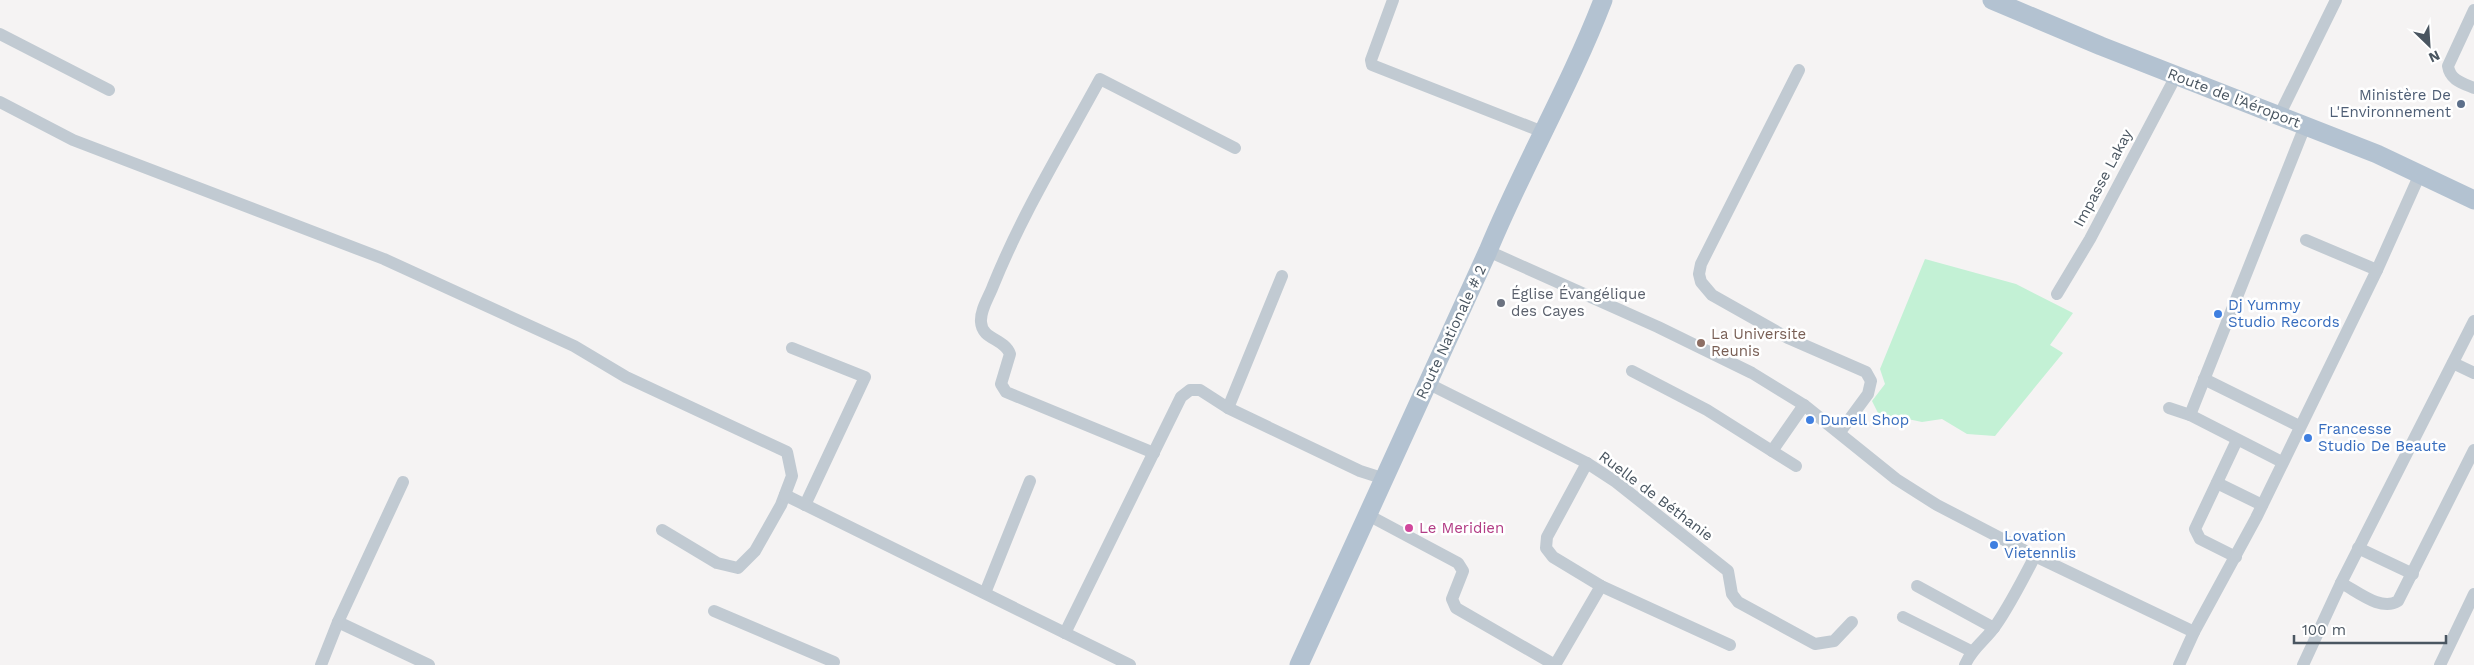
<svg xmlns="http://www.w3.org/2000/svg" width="2474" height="665" viewBox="0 0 2474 665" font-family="'Work Sans',sans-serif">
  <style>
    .green { fill: #c3f1d5 }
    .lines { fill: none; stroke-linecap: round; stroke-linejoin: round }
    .minor { stroke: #c1cad2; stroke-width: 12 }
    .primary { stroke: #b3c2d1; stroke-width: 19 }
    .service-dot { fill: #5c6f8a; stroke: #fff; stroke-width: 2 }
    .worship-dot { fill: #6b7280; stroke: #fff; stroke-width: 2 }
    .shop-dot { fill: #3f7fe0; stroke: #fff; stroke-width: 2 }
    .education-dot { fill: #8d6e63; stroke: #fff; stroke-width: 2 }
    .hotel-dot { fill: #d1479c; stroke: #fff; stroke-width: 2 }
    .labels { text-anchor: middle; stroke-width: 5; stroke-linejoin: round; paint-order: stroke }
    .service-label { font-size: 15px; fill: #4e5e75; stroke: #fff; text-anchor: end }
    .street-label { font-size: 15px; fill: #4a5661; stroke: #fff }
    .worship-label { font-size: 15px; fill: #5b616d; stroke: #fff; text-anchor: start }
    .shop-label { font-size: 15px; fill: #366cbe; stroke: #fff; text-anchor: start }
    .education-label { font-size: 15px; fill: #785e54; stroke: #fff; text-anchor: start }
    .hotel-label { font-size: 15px; fill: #b23c85; stroke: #fff; text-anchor: start }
  </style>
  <rect width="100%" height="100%" fill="#f5f3f3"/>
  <!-- green -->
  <path class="green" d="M1925 259 2016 284 2073 313 2050 345 2063 353 1995 436 1967 434 1942 419 1922 422 1898 417 1883 423 1872 401 1885 384 1880 369Z"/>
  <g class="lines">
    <!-- minor -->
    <g class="minor">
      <path d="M1393 0 1371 60 1372 65 1543 132"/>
      <path d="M2474 10 2448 66C2450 80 2462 83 2474 88"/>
      <path d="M0 34 109 90"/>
      <path d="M1799 70 1701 264 1699 274 1701 282 1712 295 1788 338 1866 372 1871 381 1868 394 1840 432"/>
      <path d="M0 102 73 140 384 259 574 346 626 377 787 452 792 476 781 505 755 551 738 568 717 563 662 530"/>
      <path d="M2279 116 2336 0"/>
      <path d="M2306 240 2377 270"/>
      <path d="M1488 251 1658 327 1752 373 1804 405 1896 479 1937 505 2035 556 2194 632"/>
      <path d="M2057 294 2090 239 2176 76"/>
      <path d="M792 348 865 377 805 505"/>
      <path d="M2453 363 2474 373"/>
      <path d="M1632 371 1707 410 1772 451 1804 405"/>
      <path d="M2204 379 2299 426"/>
      <path d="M1427 383 1587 463 1616 482 1728 571 1732 594 1738 602 1815 644 1834 641 1852 622"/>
      <path d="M1228 408 1360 471 1385 479"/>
      <path d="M2169 408 2190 415"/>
      <path d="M1772 451 1796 466"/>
      <path d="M1154 453 1006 392 1001 384 1010 354C1004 338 982 340 981 322 980 310 989 297 993 286 1022 214 1063 147 1100 79L1235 148"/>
      <path d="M2282 462 2190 415 2305 126"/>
      <path d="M1587 463 1547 537 1546 548 1553 557 1601 586 1730 645"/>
      <path d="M2217 483 2262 505"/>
      <path d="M785 495 1130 665"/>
      <path d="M1368 515 1458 563 1463 571 1452 599 1456 608 1555 665"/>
      <path d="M2358 548 2413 574"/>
      <path d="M2236 557 2200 539 2195 529 2237 440"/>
      <path d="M2341 583C2357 591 2381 612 2398 601L2474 450"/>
      <path d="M1917 586 1994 628"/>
      <path d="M985 593 1030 481"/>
      <path d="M714 611 834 662 832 665"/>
      <path d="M1903 617 1971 651"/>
      <path d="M338 622 429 665"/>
      <path d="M1065 633 1181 397 1190 390H1200L1228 408 1282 276"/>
      <path d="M321 665 338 622 403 482"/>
      <path d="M1555 665 1601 586"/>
      <path d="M1965 665C1972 648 1986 640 1996 625 2011 603 2023 579 2035 556"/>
      <path d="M2179 665 2194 632 2256 518 2377 270 2420 174"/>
      <path d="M2303 665 2341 583 2474 321"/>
      <path d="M2440 665 2474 594"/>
    </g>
    <!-- primary -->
    <g class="primary">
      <path d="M1992 0 2101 46 2377 154 2474 200"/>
      <path d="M1299 665 1488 251C1523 166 1570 86 1603 0"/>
    </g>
  </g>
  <!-- markers -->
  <circle class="service-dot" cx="2461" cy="104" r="5"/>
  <circle class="worship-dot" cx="1501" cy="303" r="5"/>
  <g class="shop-dot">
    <circle cx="2218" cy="314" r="5"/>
    <circle cx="1810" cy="420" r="5"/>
    <circle cx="2308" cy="438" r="5"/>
    <circle cx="1994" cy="545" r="5"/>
  </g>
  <circle class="education-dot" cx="1701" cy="343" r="5"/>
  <circle class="hotel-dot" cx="1409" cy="528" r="5"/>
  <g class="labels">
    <!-- service labels -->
    <g class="service-label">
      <text x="2451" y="100">Ministère De<tspan x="2451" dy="17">L'Environnement</tspan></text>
    </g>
    <!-- street labels -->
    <g class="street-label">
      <text transform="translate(2234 98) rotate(21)" y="5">Route de l’Aéroport</text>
      <text transform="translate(2103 178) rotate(-62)" y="5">Impasse Lakay</text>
      <text transform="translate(1451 332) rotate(-65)" y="5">Route Nationale # 2</text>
      <text transform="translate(1656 496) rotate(37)" y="5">Ruelle de Béthanie</text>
    </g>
    <!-- worship labels -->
    <g class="worship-label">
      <text x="1511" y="299">Église Évangélique<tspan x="1511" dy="17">des Cayes</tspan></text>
    </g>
    <!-- shop labels -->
    <g class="shop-label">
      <text x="2228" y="310">Dj Yummy<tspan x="2228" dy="17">Studio Records</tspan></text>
      <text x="1820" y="425">Dunell Shop</text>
      <text x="2318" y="434">Francesse<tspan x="2318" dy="17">Studio De Beaute</tspan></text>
      <text x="2004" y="541">Lovation<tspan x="2004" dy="17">Vietennlis</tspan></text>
    </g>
    <!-- education labels -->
    <g class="education-label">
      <text x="1711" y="339">La Universite<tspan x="1711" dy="17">Reunis</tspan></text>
    </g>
    <!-- hotel labels -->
    <g class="hotel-label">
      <text x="1419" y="533">Le Meridien</text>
    </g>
  </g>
  <!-- north arrow -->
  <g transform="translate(2429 45) rotate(155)" stroke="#ffffff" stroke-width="4" paint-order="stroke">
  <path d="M0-4L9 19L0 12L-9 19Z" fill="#4a5661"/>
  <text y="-8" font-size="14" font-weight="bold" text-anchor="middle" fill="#4a5661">N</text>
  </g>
  <!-- scale -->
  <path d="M2294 635v8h152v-8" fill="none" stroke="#4a5661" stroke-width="2.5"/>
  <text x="2302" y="635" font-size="15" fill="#4a5661" stroke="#ffffff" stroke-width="4" paint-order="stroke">100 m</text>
</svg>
